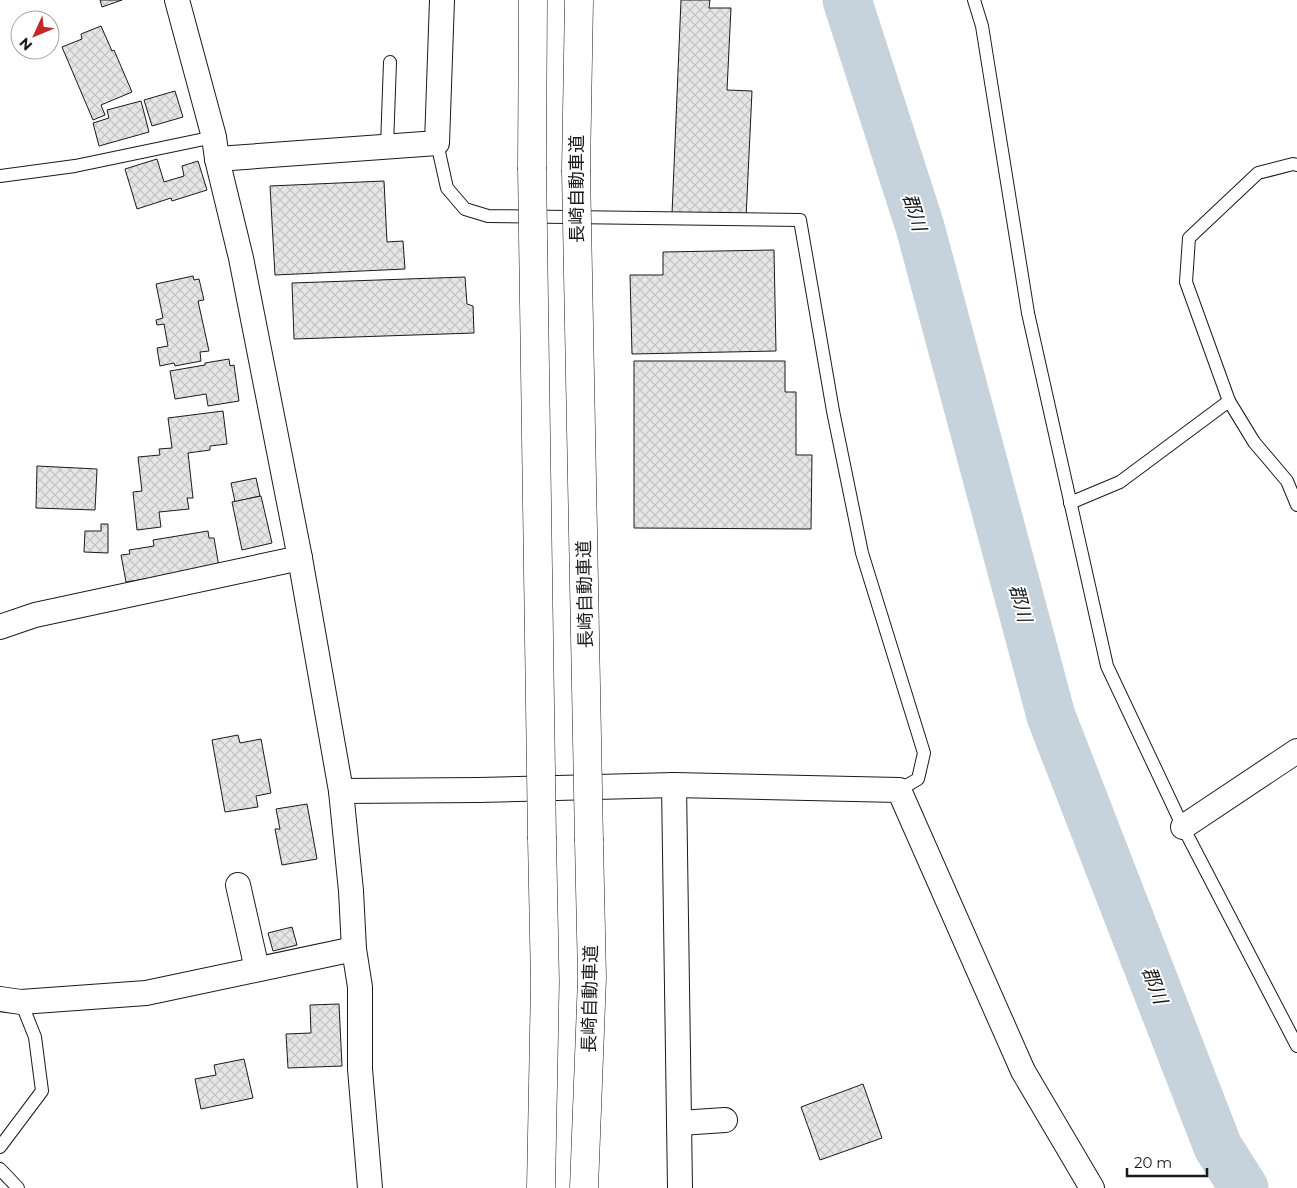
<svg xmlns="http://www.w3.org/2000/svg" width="1297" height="1188" viewBox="0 0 1297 1188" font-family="Montserrat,'Noto Sans JP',sans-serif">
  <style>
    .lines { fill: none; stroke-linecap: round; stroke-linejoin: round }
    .river { stroke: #c6d2dc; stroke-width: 49 }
    .building { fill: url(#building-cross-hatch); stroke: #1a1a1a }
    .lane-casing { stroke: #1a1a1a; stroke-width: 14 }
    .street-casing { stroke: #1a1a1a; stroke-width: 26 }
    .highway-casing { stroke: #1a1a1a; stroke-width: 29 }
    .lane { stroke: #fff; stroke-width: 12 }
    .street { stroke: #fff; stroke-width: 24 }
    .highway { stroke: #fff; stroke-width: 28 }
    .highway-bridge-casing { stroke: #1a1a1a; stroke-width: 29; stroke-linecap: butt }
    .highway-bridge { stroke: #fff; stroke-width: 28 }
    .labels { text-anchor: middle; stroke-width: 4; stroke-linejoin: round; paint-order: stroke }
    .street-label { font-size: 18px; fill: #1a1a1a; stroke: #fff }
    .water-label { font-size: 19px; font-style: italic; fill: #1a1a1a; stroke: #fff }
  </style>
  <defs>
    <pattern id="building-cross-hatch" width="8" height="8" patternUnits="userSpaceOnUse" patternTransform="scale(1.25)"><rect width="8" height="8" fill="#e6e6e6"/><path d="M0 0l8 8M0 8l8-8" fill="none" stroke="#c5c5c5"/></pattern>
  </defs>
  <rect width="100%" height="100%" fill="#fff"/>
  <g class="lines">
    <!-- river -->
    <path class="river" d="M847 0 920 227 1051 716 1218 1147 1244 1188"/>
  </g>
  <!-- building -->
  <g class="building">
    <path d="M100 0H122L102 7Z"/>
    <path d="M681 0H710L709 8H731L727 90 752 91 746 218 672 214Z"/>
    <path d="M101 26 112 51 114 50 132 92 101 105 105 115 93 120 62 47 82 39 81 34Z"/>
    <path d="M175 91 183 117 152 126 144 100Z"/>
    <path d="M141 101 149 132 99 146 93 123 109 118 107 110Z"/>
    <path d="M157 159 164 182 184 176 182 166 198 161 207 190 172 201 171 198 137 209 125 169Z"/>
    <path d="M384 181 387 242 403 241 405 269 275 275 270 186Z"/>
    <path d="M774 250 776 351 632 354 630 275H663V252Z"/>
    <path d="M193 276 194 280 199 279 204 300 198 301 209 351 200 352 201 361 175 366 174 363 160 366 157 348 168 346 164 324 157 325 156 320 163 318 156 284Z"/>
    <path d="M465 277 467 304 473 306 474 333 294 339 292 283Z"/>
    <path d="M229 359 230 366 234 365 239 401 208 406 206 394 175 399 170 371 205 365V363Z"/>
    <path d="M634 361H785V392H796V455H812L811 529 634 528Z"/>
    <path d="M223 411 227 444 210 446V450L188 453 193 498H187L189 509 159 512 161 527 137 530 133 492 142 491 138 457 160 455 159 449 172 448 168 418Z"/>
    <path d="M37 466 97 469 95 510 36 508Z"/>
    <path d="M256 478 260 496 235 502 231 483Z"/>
    <path d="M261 496 272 543 242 550 232 502Z"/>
    <path d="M101 524H108V553L84 552 85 531H101Z"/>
    <path d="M208 531 209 538H214L219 567 126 582 121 555 130 554 129 550 154 546 153 540Z"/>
    <path d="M238 735 240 743 261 739 271 793 256 796 258 807 225 812 212 740Z"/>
    <path d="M307 804 317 859 282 865 275 829H280L276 809Z"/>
    <path d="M292 927 297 945 273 951 268 933Z"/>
    <path d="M339 1004 342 1066 288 1068 286 1034 311 1033 310 1005Z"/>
    <path d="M244 1059 253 1098 201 1109 195 1079 216 1075 214 1065Z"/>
    <path d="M863 1084 882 1138 820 1160 801 1107Z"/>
  </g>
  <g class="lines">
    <defs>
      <g id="lane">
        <path d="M974 0 982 26 1028 313 1107 666 1183 827 1297 1046"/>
        <path d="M437 143 447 188 465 209 488 216 800 220 833 411 862 553 924 753 918 779 899 790"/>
        <path d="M387 146 390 62"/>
        <path d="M1297 165 1293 164 1258 173 1189 238 1186 282 1229 401 1254 442 1287 481 1297 505"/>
        <path d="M0 176 75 166 214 137"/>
        <path d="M1070 503 1120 482 1229 401"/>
        <path d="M0 1147 42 1091 35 1037 21 1002"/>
        <path d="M0 1169 18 1188"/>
      </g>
      <g id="street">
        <path d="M177 0 214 137 217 159 241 258 300 558 341 791 351 891 354 949 360 987V1069L370 1188"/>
        <path d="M217 159 437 143 442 0"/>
        <path d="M0 627 35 615 300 558"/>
        <path d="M674 785 680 1188"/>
        <path d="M341 791 479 790 674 785 899 790 1023 1071 1092 1188"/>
        <path d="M1183 827 1297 751"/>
        <path d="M238 885 257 969"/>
        <path d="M0 999 21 1002 146 993 354 949"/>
        <path d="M680 1123 725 1120"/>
      </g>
      <g id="highway">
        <path d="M532 167 533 0"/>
        <path d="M576 170 579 0"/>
        <path d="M541 1188 545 982 542 839"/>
        <path d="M584 1188 592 978 589 841"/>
      </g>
    </defs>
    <!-- lane casing -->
    <use href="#lane" class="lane-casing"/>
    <!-- street casing -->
    <use href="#street" class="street-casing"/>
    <!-- highway casing -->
    <use href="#highway" class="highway-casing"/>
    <!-- lane -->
    <use href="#lane" class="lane"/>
    <!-- street -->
    <use href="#street" class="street"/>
    <!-- highway -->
    <use href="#highway" class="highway"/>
    <defs>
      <g id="highway-bridge">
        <path d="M532 167 542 839"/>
        <path d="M576 170 589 841"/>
      </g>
    </defs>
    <!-- highway-bridge casing -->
    <use href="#highway-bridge" class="highway-bridge-casing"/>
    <!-- highway-bridge -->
    <use href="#highway-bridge" class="highway-bridge"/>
  </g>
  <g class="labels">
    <!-- street labels -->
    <g class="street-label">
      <text transform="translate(577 189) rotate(-90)" y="6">長崎自動車道</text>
      <text transform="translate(585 594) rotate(-91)" y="6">長崎自動車道</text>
      <text transform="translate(590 999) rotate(-89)" y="6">長崎自動車道</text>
    </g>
    <!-- water labels -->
    <g class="water-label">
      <text transform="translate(915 212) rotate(73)" y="7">郡川</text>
      <text transform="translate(1021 603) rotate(75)" y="7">郡川</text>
      <text transform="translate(1155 985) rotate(69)" y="7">郡川</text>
    </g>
  </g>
  <!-- north arrow -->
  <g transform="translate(35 35) rotate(226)"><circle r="24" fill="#ffffff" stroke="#a3a3a3"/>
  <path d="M0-4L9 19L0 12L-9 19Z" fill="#c62828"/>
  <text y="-8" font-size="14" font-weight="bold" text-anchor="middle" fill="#1a1a1a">N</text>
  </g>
  <!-- scale -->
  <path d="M1127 1168v8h80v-8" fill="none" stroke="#1a1a1a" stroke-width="2.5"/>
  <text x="1134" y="1168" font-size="15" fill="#1a1a1a" stroke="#ffffff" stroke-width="4" paint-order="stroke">20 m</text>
</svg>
